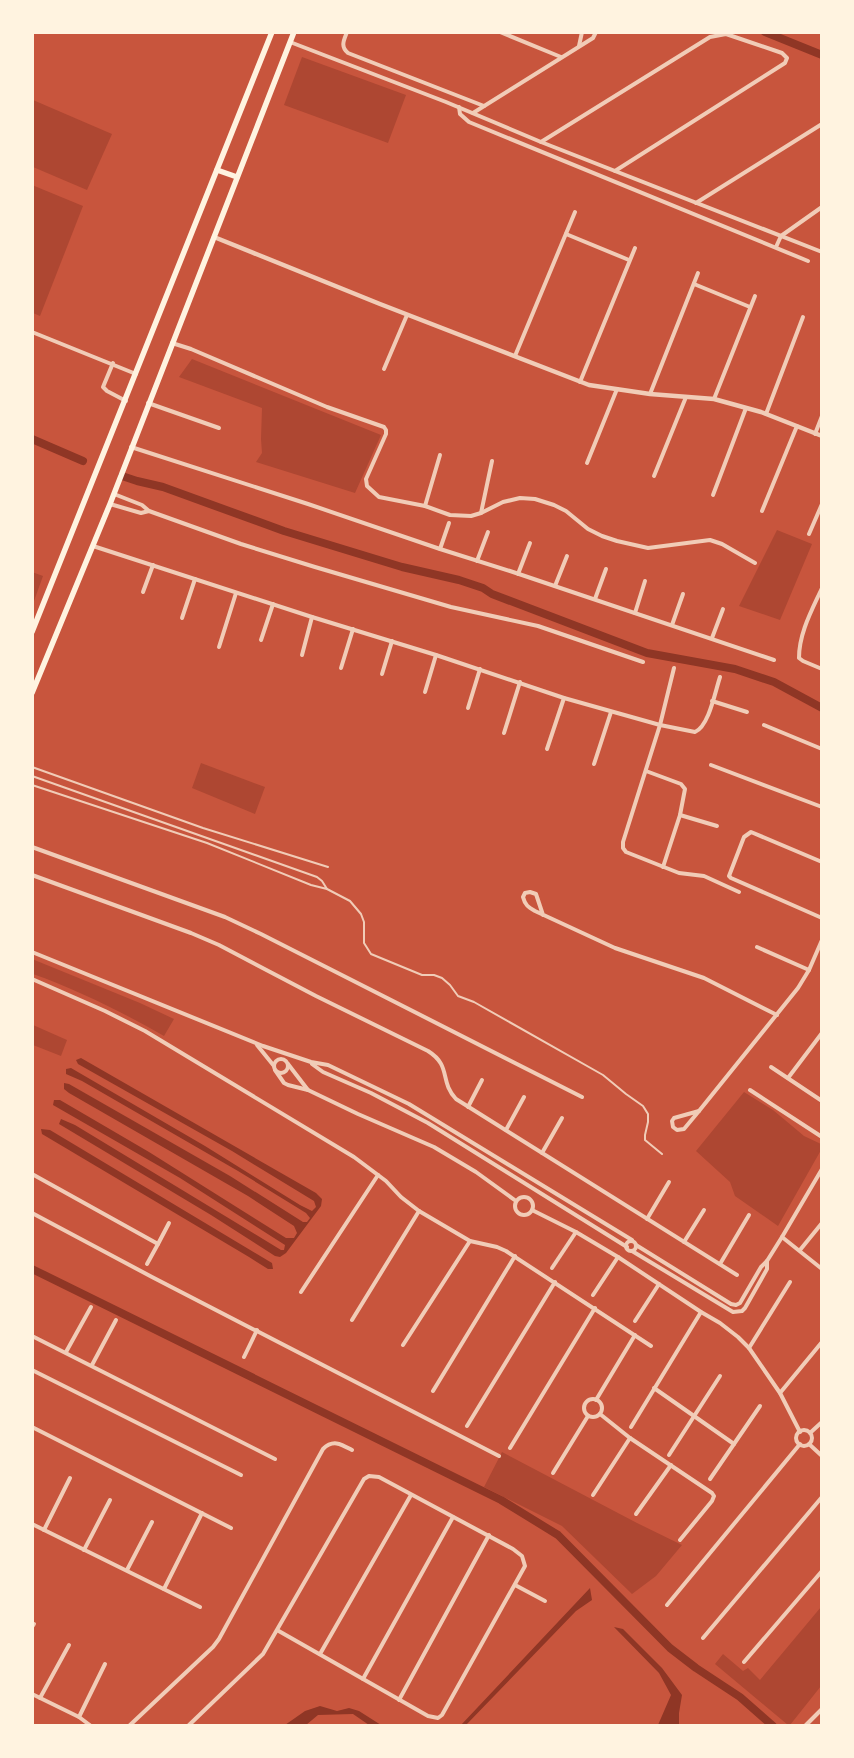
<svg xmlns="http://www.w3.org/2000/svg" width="854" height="1758" viewBox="0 0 854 1758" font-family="'Playfair Display',serif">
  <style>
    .green { fill: #ae4732 }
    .water { fill: #8f3625 }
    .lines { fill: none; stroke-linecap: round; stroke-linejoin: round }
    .canal { stroke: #8f3625; stroke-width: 8 }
    .service { stroke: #f1ccb7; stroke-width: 2 }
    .minor { stroke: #f1ccb7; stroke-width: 4 }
    .tertiary { stroke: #f1ccb7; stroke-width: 4.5 }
    .primary { stroke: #fff3e0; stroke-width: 5.5 }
  </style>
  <rect width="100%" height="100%" fill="#c8553d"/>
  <!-- green -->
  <g class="green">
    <path d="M302 57 406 95 388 143 284 105Z"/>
    <path d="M33 100 112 134 87 190 33 167Z"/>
    <path d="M32 185 83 206 40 316 33 313Z"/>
    <path d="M192 359 381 435 355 493 256 462 262 453 261 439 262 408 179 377Z"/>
    <path d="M777 530 812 544 780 620 739 606Z"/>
    <path d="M32 572 43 576 34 601H32Z"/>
    <path d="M201 763 265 787 255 814 192 788Z"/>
    <path d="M32 959 140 1003 174 1019 164 1036C122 1012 78 990 33 974Z"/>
    <path d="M33 1025 67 1040 61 1056 33 1045Z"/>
    <path d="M744 1092 773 1110 804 1136 821 1144V1150L778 1226 735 1196 730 1182 696 1151Z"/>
    <path d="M502 1452 637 1523 682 1545 656 1576 632 1594 562 1526 484 1487Z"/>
    <path d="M821 1607V1686L790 1725H788L715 1664 723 1654 743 1671 748 1668 760 1680Z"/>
  </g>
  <!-- water -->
  <g class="water">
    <path d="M81 1058 316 1193 322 1199 321 1206 286 1253 280 1257 275 1256 211 1215 59 1124 61 1119 75 1125 281 1250H284L285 1245 180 1178 53 1105 54 1100H60L149 1152 286 1238H294L297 1233 294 1226 248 1196 69 1093 64 1089V1083L69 1084 230 1176 303 1222H307L310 1218 306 1213 238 1171 82 1081 66 1074V1069L71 1068 205 1146 300 1205 312 1211 316 1207 314 1201 232 1151 78 1064 76 1060Z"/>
    <path d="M41 1129 50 1130 272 1263 273 1269H268L249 1257 42 1134Z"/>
    <path d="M590 1588 592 1600 576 1611 466 1725H461Z"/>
    <path d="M614 1627 623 1629 662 1668 682 1695 679 1713V1725H658L671 1695 659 1673Z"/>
    <path d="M320 1706 337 1711 349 1708 359 1711 381 1725H369L353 1714 318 1715 306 1725H285L305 1711Z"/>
  </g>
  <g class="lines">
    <!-- canal -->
    <g class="canal">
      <path d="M765 32 822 55"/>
      <path d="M32 439 83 461"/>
      <path d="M122 476 137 481 163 487 284 531 402 567 459 580 483 588 492 594 647 653 735 669 774 682 822 708"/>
      <path d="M32 1269 501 1500 558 1535 670 1648 696 1668 740 1697 773 1726"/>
    </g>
    <!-- service -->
    <g class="service">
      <path d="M32 767 203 828 328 867"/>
      <path d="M32 776 317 877 322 881 327 889 311 885 207 843 32 785"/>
      <path d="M327 889 350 901 361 914 364 922V943L371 954 422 975H434L442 978 450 985 458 996 474 1002 603 1075 626 1094 643 1106 648 1114V1122L645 1135V1140L662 1154"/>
    </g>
    <!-- minor -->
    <g class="minor">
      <path d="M347 32C344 40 340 46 348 53L484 106"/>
      <path d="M500 32 561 57"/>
      <path d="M290 42 446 102 541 142 822 252"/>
      <path d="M579 46 582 32"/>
      <path d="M459 107 460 114 469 122 808 261"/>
      <path d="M473 113 593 38 596 32"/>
      <path d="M541 142 710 37 726 34 782 53 787 58 785 63 615 171"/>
      <path d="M696 203 822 124"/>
      <path d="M566 234 629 260"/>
      <path d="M776 247 781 236 822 207"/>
      <path d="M694 284 750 307"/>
      <path d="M32 332 136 374"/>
      <path d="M172 343 191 349 327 407 384 427 386 430V434L366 479 367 486 379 497 425 506 450 515 471 516 481 513 503 502 520 498 535 499 554 505 566 511 588 529 602 536 617 541 648 548 710 540 722 544 755 563"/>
      <path d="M515 356 575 212"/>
      <path d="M113 363 103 387 107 391 126 401"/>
      <path d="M384 369 407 315"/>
      <path d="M580 382 635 248"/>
      <path d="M650 394 698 273"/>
      <path d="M714 399 755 296"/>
      <path d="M148 403 219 428"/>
      <path d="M766 414 803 317"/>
      <path d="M815 434 822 416"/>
      <path d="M131 447 308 504 440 549 510 571 774 660"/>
      <path d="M587 463 617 389"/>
      <path d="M654 476 686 397"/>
      <path d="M114 494 142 505 149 511 241 544 315 567 451 607 538 626 643 662"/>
      <path d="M713 495 746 408"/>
      <path d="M110 504 141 513 149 511"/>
      <path d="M425 506 440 455"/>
      <path d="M762 511 797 426"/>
      <path d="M481 513 492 461"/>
      <path d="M809 534 822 504"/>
      <path d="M93 546 312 617 436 655 564 698 660 725 695 732C709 726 715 692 720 677"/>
      <path d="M440 549 449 523"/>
      <path d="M477 561 488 532"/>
      <path d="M518 574 530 543"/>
      <path d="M555 586 567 556"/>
      <path d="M822 588C812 610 799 633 799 658L803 661 822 669"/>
      <path d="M143 592 153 565"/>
      <path d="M595 599 606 569"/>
      <path d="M635 613 645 581"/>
      <path d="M182 618 195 579"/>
      <path d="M672 625 683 594"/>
      <path d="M712 638 723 609"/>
      <path d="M261 640 273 604"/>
      <path d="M219 647 236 593"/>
      <path d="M302 655 312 617"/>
      <path d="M341 668 353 629"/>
      <path d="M674 668 660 725 623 842V848L626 852 679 873 704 876 739 892"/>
      <path d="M382 674 392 641"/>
      <path d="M425 692 436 655"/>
      <path d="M712 701 747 712"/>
      <path d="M468 708 480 669"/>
      <path d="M764 725 822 749"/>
      <path d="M504 733 520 682"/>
      <path d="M547 749 564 698"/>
      <path d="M594 764 611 712"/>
      <path d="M711 765 822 807"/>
      <path d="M646 771 681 784 685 789 680 815 663 867"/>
      <path d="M680 815 717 826"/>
      <path d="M32 847 225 917 261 934 582 1097"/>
      <path d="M822 862 751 832 744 837 729 876 731 878 822 918"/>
      <path d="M32 875 191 933 219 945 316 996 428 1051C452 1066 439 1081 456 1099L737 1275"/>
      <path d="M543 915 536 894 530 892 525 893 523 897C525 905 528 907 535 911L615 948 704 978 777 1015"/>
      <path d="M757 947 809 970"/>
      <path d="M32 952 263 1046 311 1062 328 1065 409 1104 632 1240"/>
      <path d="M32 979 105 1011 145 1031 354 1157 386 1181 401 1197 419 1211 470 1241 497 1247 506 1251 651 1346"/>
      <path d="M257 1045 274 1066"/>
      <circle cx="281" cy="1066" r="7"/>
      <path d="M288 1064 308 1090"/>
      <path d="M312 1064 323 1072 371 1093 428 1123 627 1247"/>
      <path d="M771 1067 822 1101"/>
      <path d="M275 1070 284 1083 288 1085 308 1090 358 1114 434 1147 476 1172 516 1201"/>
      <path d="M788 1078 822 1033"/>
      <path d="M750 1090 822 1137"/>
      <path d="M468 1107 482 1080"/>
      <path d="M699 1111 798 988 809 970 822 940"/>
      <path d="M699 1111 684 1129 677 1130 673 1127 672 1121 674 1118Z"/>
      <path d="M506 1130 524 1097"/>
      <path d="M542 1153 562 1118"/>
      <path d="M32 1174 158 1244 169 1223"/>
      <circle cx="524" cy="1206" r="9"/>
      <path d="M532 1210 576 1232 618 1257 701 1312 720 1323 738 1337 749 1348 780 1393 800 1432"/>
      <path d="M32 1213 152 1277 499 1456"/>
      <path d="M647 1219 669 1182"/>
      <path d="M782 1237 822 1269"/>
      <circle cx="631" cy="1246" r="5"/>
      <path d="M684 1242 704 1210"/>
      <path d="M636 1245 731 1304 736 1305 740 1303 761 1267 767 1261 782 1237 822 1169"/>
      <path d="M800 1250 822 1223"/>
      <path d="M632 1251 733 1312 742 1311 745 1308 767 1269V1261"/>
      <path d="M147 1264 158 1244"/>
      <path d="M720 1264 749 1215"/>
      <path d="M552 1268 576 1232"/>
      <path d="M301 1292 378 1175"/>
      <path d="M593 1295 618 1257"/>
      <path d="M352 1320 419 1211"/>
      <path d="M635 1321 659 1284"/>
      <path d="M32 1336 275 1459"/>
      <path d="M403 1345 470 1241"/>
      <path d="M749 1348 790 1282"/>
      <path d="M66 1352 91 1307"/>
      <path d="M244 1357 257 1330"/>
      <path d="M92 1365 116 1320"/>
      <path d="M32 1370 241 1475"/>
      <path d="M654 1388 734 1444"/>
      <path d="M433 1391 515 1256"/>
      <path d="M780 1393 822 1342"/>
      <circle cx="593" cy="1408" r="9"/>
      <path d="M596 1400 635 1335"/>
      <path d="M600 1414 630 1438 712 1493 714 1496 712 1501 680 1540"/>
      <path d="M467 1426 555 1282"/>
      <path d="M32 1427 231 1528"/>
      <path d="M631 1427 701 1312"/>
      <circle cx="804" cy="1438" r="8"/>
      <path d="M810 1433 822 1422"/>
      <path d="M809 1444 822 1456"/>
      <path d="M510 1448 595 1308"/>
      <path d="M669 1455 720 1376"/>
      <path d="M553 1473 588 1416"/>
      <path d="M710 1479 760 1406"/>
      <path d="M593 1495 630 1438"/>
      <path d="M636 1514 671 1465"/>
      <path d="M32 1524 200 1607"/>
      <path d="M44 1530 70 1478"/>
      <path d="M84 1550 110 1500"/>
      <path d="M127 1570 152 1522"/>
      <path d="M515 1585 545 1601"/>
      <path d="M164 1589 202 1513"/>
      <path d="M667 1605 800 1444"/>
      <path d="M32 1627 34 1624"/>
      <path d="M703 1638 822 1497"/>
      <path d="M320 1654 411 1495"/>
      <path d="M744 1662 822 1571"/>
      <path d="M363 1679 453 1517"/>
      <path d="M32 1694 79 1717 91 1726"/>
      <path d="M40 1698 69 1645"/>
      <path d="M399 1700 489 1535"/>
      <path d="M79 1717 105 1664"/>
      <path d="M129 1726 213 1647 219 1639 323 1449C333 1439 341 1444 352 1450"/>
      <path d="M188 1726 263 1654 364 1479 369 1476 379 1477 513 1549 522 1556 525 1566 442 1715 438 1718 428 1716 277 1630"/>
      <path d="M805 1726 822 1709"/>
    </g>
    <!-- tertiary -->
    <path class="tertiary" d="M214 237 380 304 589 385 650 394 714 399 761 412 822 436"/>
    <!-- primary -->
    <g class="primary">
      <path d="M217 170 237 177"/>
      <path d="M32 632 272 32"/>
      <path d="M32 693 110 504 294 32"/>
    </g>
  </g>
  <!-- border -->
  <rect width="854" height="1758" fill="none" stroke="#fff3e0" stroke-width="68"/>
</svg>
